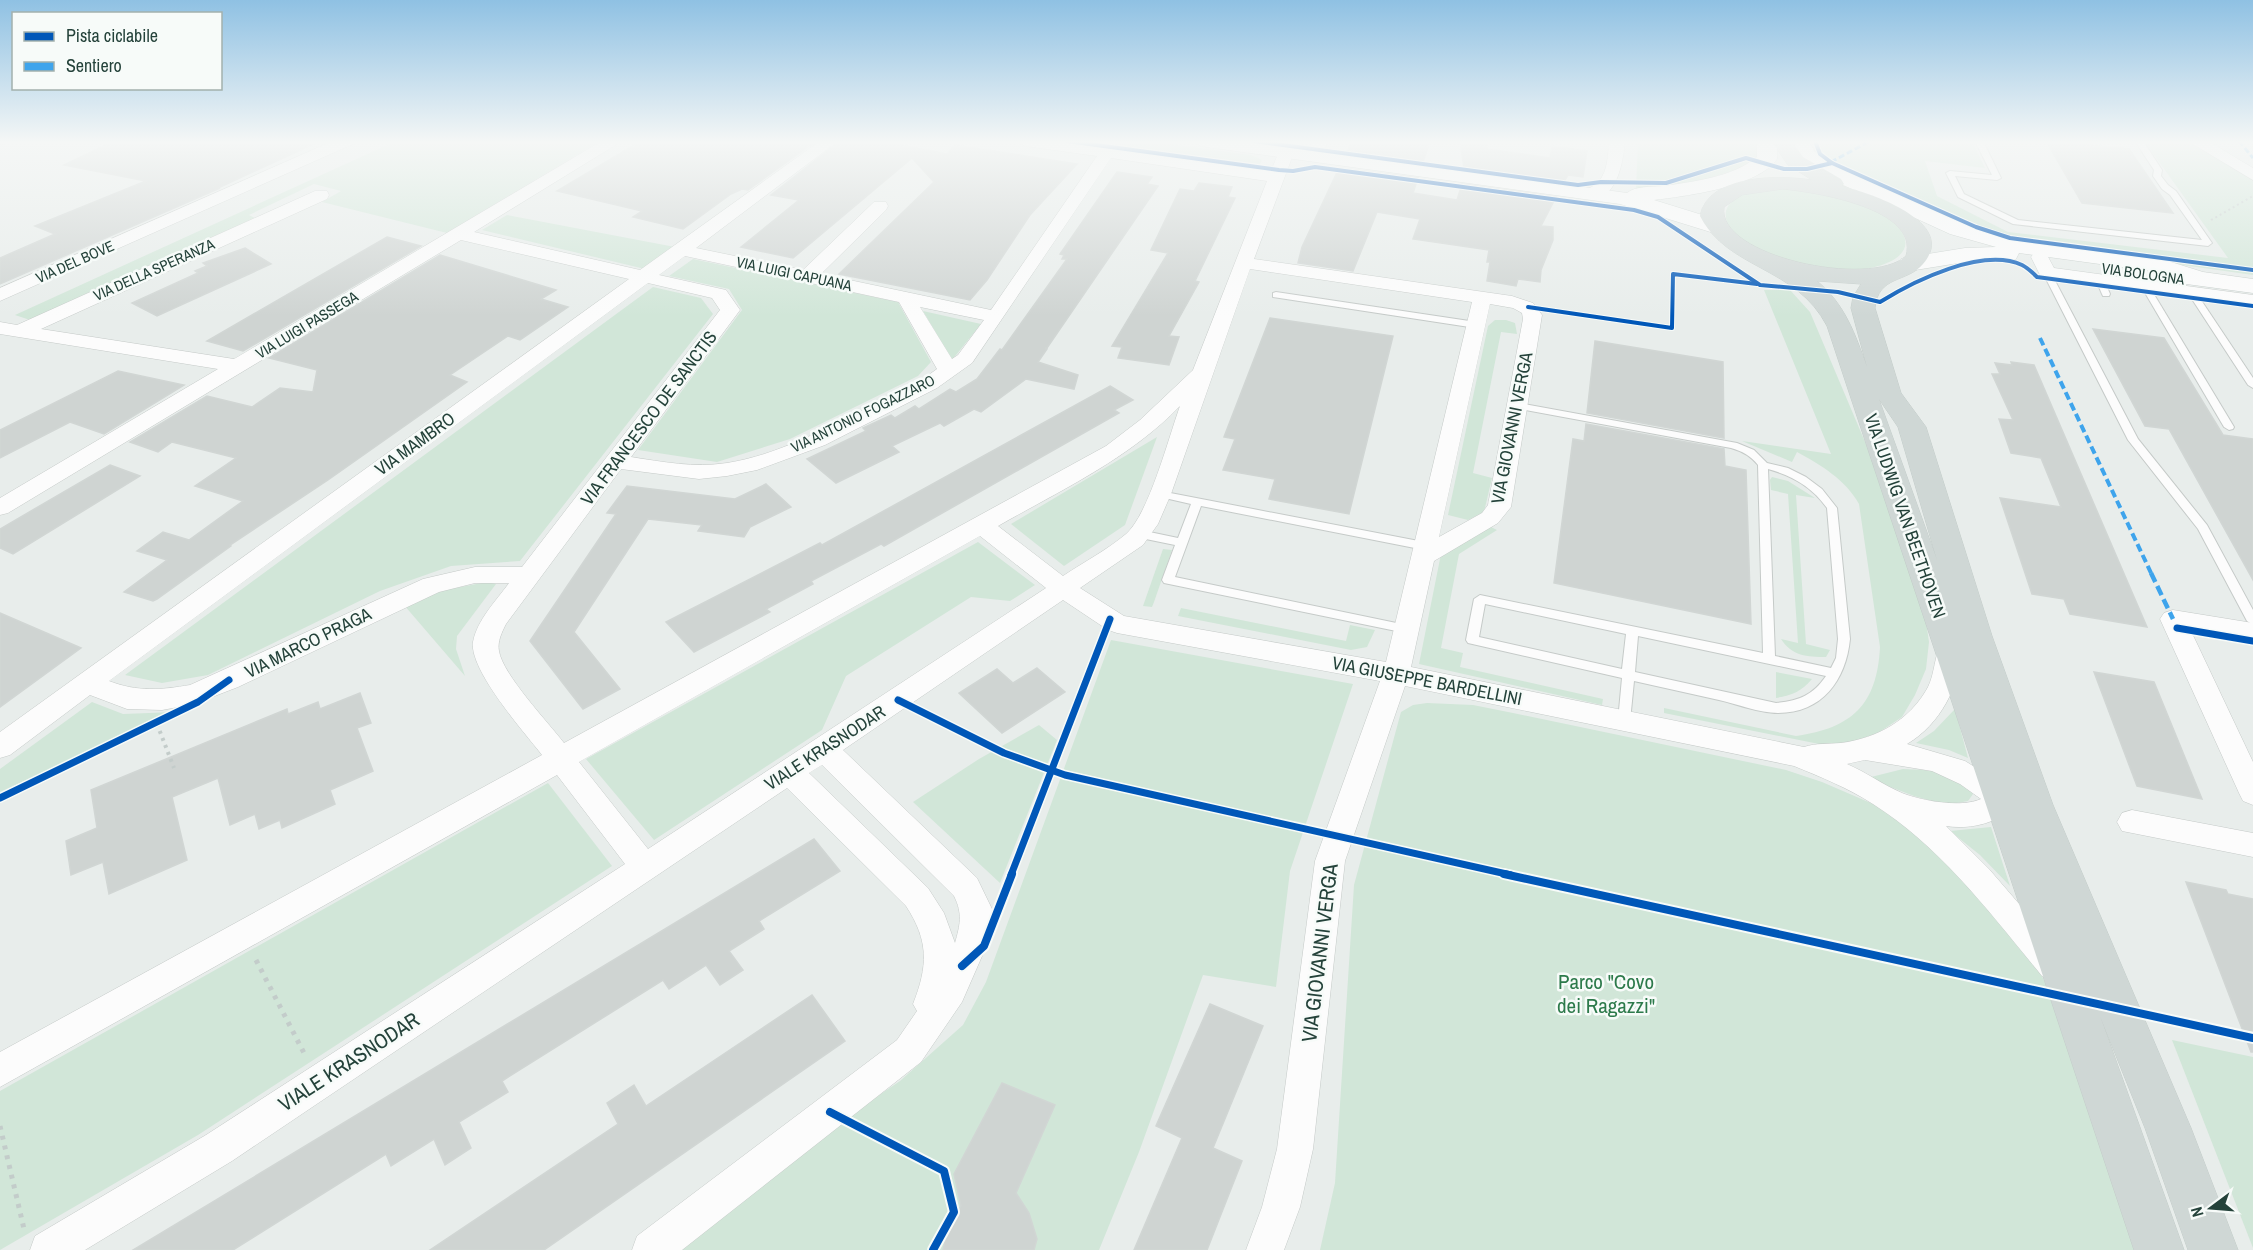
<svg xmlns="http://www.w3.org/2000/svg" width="2253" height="1250" viewBox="0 0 2253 1250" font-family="'Archivo Narrow',sans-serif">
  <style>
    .green { fill: #d1e6d8 }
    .building { fill: #cfd4d2; stroke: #d1d6d4; stroke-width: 1.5 }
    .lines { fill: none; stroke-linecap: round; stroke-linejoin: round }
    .lane-casing { stroke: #c5cac8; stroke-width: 2 }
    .street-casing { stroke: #c5cac8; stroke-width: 1 }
    .secondary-casing { stroke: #c3cbc8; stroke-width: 1 }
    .primary-casing { stroke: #c3ccc9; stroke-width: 1 }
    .path-far2 { stroke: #c3ccca; stroke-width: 2; stroke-dasharray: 2 3; stroke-linecap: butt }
    .path-far1 { stroke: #c3ccca; stroke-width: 4; stroke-dasharray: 3 4.5; stroke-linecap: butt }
    .path { stroke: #c3ccca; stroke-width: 5; stroke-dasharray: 4 6; stroke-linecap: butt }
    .lane { fill: #fcfcfc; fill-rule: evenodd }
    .street { fill: #fcfcfc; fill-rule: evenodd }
    .secondary { fill: #fcfcfc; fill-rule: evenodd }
    .primary { fill: #cfd7d5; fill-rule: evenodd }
    .rail { stroke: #c9cdcc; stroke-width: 3; stroke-dasharray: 8 4; stroke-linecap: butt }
    .quiet-far2 { stroke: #3ea4ec; stroke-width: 3; stroke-dasharray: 6 3; stroke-linecap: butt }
    .quiet-far1 { stroke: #3ea4ec; stroke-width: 4; stroke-dasharray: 8 4; stroke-linecap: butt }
    .quiet { stroke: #3ea4ec; stroke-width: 4.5; stroke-dasharray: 10 4.5; stroke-linecap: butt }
    .cycleway-far2-casing { stroke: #f7fbf9; stroke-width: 6 }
    .cycleway-far1-casing { stroke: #f7fbf9; stroke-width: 10 }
    .cycleway-casing { stroke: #f7fbf9; stroke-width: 12 }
    .cycleway-far2 { stroke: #0057b8; stroke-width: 4 }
    .cycleway-far1 { stroke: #0057b8; stroke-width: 7 }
    .cycleway { stroke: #0057b8; stroke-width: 8 }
    .labels { text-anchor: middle; stroke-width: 5; stroke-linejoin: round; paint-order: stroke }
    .far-street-label { font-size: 15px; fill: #24423a; stroke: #f7fbf9 }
    .street-label { font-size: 18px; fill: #24423a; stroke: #f7fbf9 }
    .near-street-label { font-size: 21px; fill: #24423a; stroke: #f7fbf9 }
    .near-park-label { font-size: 21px; fill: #2d7a4b; stroke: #f7fbf9 }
  </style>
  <rect width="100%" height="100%" fill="#e8edeb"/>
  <!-- green -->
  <g class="green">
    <path d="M396 141H600L447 233 322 202 341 191 314 184 249 215 255 218 33 321 15 315Z"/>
    <path d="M1087 141H1148L1251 155 1262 160 1260 164Z"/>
    <path d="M1638 141H1762L1755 164 1680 187 1665 189H1636Z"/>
    <path d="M1809 141H1972L1985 168 1925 161 1937 196 2008 232 2228 258 2144 141H2191L2253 179V275L2012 241 1984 233 1836 169 1814 152Z"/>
    <path d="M1782 188C1811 191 1849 196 1875 210 1933 242 1899 269 1850 270 1822 270 1719 251 1726 211 1728 203 1737 196 1745 194 1757 191 1770 190 1782 188Z"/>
    <path d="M507 215 675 247 645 269 482 230Z"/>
    <path d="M693 259 898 302 931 362 918 376 790 439 717 462 638 450 742 310 729 289 669 276Z"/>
    <path d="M653 287 701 298 713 314 520 561 451 566 380 591 208 675 162 683 125 675Z"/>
    <path d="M1764 290H1790L1810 312 1871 456 1924 608 1929 642 1926 669 1915 695 1902 717 1878 733 1851 742 1824 745 1664 713V708L1796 736C1852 728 1877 705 1880 647L1859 504C1846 480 1821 465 1797 452L1792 462 1742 441 1831 454Z"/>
    <path d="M923 311 981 324 952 360Z"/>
    <path d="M1495 320H1506L1515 323 1517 334 1501 332 1473 473 1492 478 1484 512 1468 520 1448 515 1488 326Z"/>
    <path d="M1157 437 1125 525 1064 566 1011 524Z"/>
    <path d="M1772 477 1788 481 1815 498 1796 495 1806 644 1830 650 1826 657C1807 657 1792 656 1781 639L1798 643 1788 494 1771 490 1770 480Z"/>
    <path d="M1487 525 1497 530 1459 554 1441 648 1463 653 1460 667 1603 699 1602 705 1419 664 1441 554Z"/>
    <path d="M978 542 1035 585 1010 601 971 597 846 676 822 730 654 840 586 759Z"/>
    <path d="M1163 549 1172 550 1154 602 1152 607 1143 606Z"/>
    <path d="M487 582 496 584 457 636 456 649 465 676 404 605 434 592Z"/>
    <path d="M1181 608 1346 641 1350 625 1375 630 1367 647 1351 650 1178 616Z"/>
    <path d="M1111 640 1353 684 1290 871 1276 987 1203 975 1139 1152 1099 1250H677L863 1106 900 1081 963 1025 986 982Z"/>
    <path d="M1776 672 1812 679C1801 692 1792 695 1776 698Z"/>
    <path d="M92 702 123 714 175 712 0 792V769Z"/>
    <path d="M1427 703 1473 705 1513 713 1786 770 1822 782 1887 810 1967 880 2039 970 2058 1010 2137 1250H1320L1335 1183 1354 885 1401 712 1413 705Z"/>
    <path d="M1955 709 1968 758 1949 750 1916 743 1934 731Z"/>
    <path d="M1039 725 1057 740 1000 883 913 802 979 759Z"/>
    <path d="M1903 769C1931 770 1954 770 1973 794L1968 801 1946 805 1914 796 1867 778Z"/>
    <path d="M548 783 612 866 198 1135 0 1250V1091Z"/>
    <path d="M1991 827 2010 886 1980 855 1950 831Z"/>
    <path d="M2172 1040 2253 1057V1248Z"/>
  </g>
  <!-- building -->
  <g class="building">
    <path d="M114 141H320L218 188H220L0 284V258L55 234 35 226 146 181 64 165Z"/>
    <path d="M641 141H816L748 190 742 189 731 194 683 229 633 217 642 211 557 191Z"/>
    <path d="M840 141H880L947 154 955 145 1077 164 1030 215 987 280 970 300 839 274 934 182 912 158 793 258 741 247 799 200 771 195Z"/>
    <path d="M1352 141H1430L1423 162 1347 152Z"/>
    <path d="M1460 141H1488L1486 149 1550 158 1552 146 1587 151 1583 177 1568 175 1564 182 1464 168Z"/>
    <path d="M2046 141 2129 149 2173 213 2082 203Z"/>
    <path d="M1339 168 1418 178 1413 193 1457 200 1462 184 1556 197 1541 226 1553 227V240L1541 270 1540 282 1518 279 1516 286 1487 281 1490 262H1487L1489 250 1413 239 1420 219 1377 212 1353 271 1298 263 1302 247Z"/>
    <path d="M1117 172 1152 177 1147 184 1158 186 1047 348H1045L1047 349 1038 362 1078 375 1074 389 1026 379 981 412 974 409 944 426 940 423 892 446 899 452 836 483 807 459 866 431 863 428 891 415 895 418 915 406 919 409 950 389 956 392 977 379 1000 349 1002 350 1067 259H1062L1064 255 1060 254Z"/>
    <path d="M1199 183 1232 187 1228 197 1235 198 1195 281 1199 282 1169 336 1179 337 1169 365 1118 358 1122 347 1112 346 1168 253 1151 250 1180 189 1194 191Z"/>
    <path d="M387 237 421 246 243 351 207 341Z"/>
    <path d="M245 248 271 264 157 316 132 303 198 273 195 271 207 266 203 263Z"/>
    <path d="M440 255 556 290 541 299 568 307 520 340 508 336 450 375 467 382 328 480 230 545 231 546 157 599 153 601 124 592 167 560 137 551 163 532 189 540 243 501 195 486 236 458 172 442 158 452 130 442 207 396 252 407 280 388 313 392 317 370 269 358Z"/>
    <path d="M1270 318 1393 336 1349 514 1269 499 1275 479 1223 470 1235 439 1224 437Z"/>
    <path d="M2093 329 2164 338 2223 435 2253 439V580L2169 429 2145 426Z"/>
    <path d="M1595 341 1723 362 1724 438 1587 413Z"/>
    <path d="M2011 362 2034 365 2147 627 2070 614 2064 599 2032 594 2000 498 2061 507 2041 458 2011 453 1999 419 2013 420 1992 374H2000L1995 363 2012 365Z"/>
    <path d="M118 371 184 385 104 434 70 422 0 458V430Z"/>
    <path d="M1110 386 1133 400 1114 410 1119 413 884 546 881 544 811 581 813 584 766 609 770 612 694 652 666 622 820 543 822 545Z"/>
    <path d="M1586 424 1724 449 1725 466 1746 470 1751 624 1554 583 1573 439 1584 441Z"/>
    <path d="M110 465 140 476 13 554 0 548V529Z"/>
    <path d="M766 484 791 507 750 527 744 537 698 531 702 525 648 519 574 632 620 689 583 709 530 641 616 514 607 513 627 486 735 499Z"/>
    <path d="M0 613 81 648 0 707Z"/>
    <path d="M1037 668 1065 692 1002 733 959 693 997 669 1013 683Z"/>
    <path d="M2094 672 2154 682 2202 799 2137 786Z"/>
    <path d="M360 693 371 723 357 728 373 771 330 790 335 804 282 828 280 820 259 829 255 814 230 825 218 778 172 797 187 860 109 894 103 862 71 875 66 841 97 828 91 790 287 709 288 714 318 702 320 709Z"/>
    <path d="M814 839 840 871 759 921 764 929 729 951 743 970 720 985 706 965 669 989 663 980 502 1081 508 1092 459 1122 471 1148 445 1165 434 1139 391 1166 386 1154 233 1250H133Z"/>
    <path d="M2186 882 2226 890 2228 894 2253 899V1052H2251Z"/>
    <path d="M812 995 845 1041 544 1250H430L618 1124 607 1103 634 1085 646 1106Z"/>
    <path d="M1210 1004 1263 1026 1213 1148 1242 1161 1207 1250H1134L1182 1138 1156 1126Z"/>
    <path d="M1002 1083 1055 1105 1016 1193 1029 1213 1037 1239 1034 1250H943L948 1229 961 1206 954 1174Z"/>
  </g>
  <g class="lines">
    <defs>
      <g id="lane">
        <path d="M1975 141H1983L2001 178 1997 180 1955 176 1964 194 2018 220 2202 240 2170 195 2162 189 2153 176 2154 170 2135 141H2143L2162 170 2161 176 2168 185 2176 191 2212 243 2208 246 2013 224 1958 197 1946 173 1950 171 1992 175Z"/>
        <path d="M2047 270 2051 273 2138 439 2207 525 2253 610V625L2247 621 2198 529 2128 440 2043 273Z"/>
        <path d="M2100 277 2104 280 2110 294 2109 296H2103L2102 294 2096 280Z"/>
        <path d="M2145 283 2149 286 2234 427 2233 429 2229 430 2224 427 2141 286Z"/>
        <path d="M2192 290 2195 291 2253 378V388L2248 385 2188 293Z"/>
        <path d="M1276 292 1476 322 1481 325 1476 328 1273 297V293Z"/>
        <path d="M1518 403 1737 443 1754 450 1767 463 1788 468 1806 477 1822 489 1837 508 1850 639C1846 680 1822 713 1778 713 1759 713 1737 704 1719 700 1691 694 1662 687 1634 681L1630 721 1629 724H1619L1618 721 1622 678 1468 643 1466 640 1474 599 1480 595 1763 653 1758 465C1751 456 1742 451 1731 448L1514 408 1513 406ZM1768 469C1793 476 1812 487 1827 508L1838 639 1836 658 1831 668 1775 656ZM1485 604 1626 634 1622 669 1479 637ZM1638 636 1826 676C1813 695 1799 701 1776 703L1635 672Z"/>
        <path d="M1160 491 1429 543 1431 546 1429 549 1425 550 1201 506 1175 577 1406 625 1412 629 1406 633 1164 583 1162 580 1175 545 1136 537 1134 534 1140 530 1178 538 1191 504 1156 496 1155 494Z"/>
      </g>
      <g id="street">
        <path d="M333 141H355L353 144 0 301V288Z"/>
        <path d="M602 141H622L474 232 640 270 820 141H838L696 248 803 270 874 202H886L888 206 886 210 821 274 991 310 1097 156 1025 146 1017 141H1060L1271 171 1280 149H1292L1294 152 1254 259 1512 296 1533 303 1542 315 1511 507 1498 523 1434 561 1411 667 1804 747C1816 743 1829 744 1841 743 1878 738 1910 720 1928 687 1935 673 1934 656 1942 642L1951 640 1960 642 1964 649C1958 687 1941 724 1907 744L1965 761 2013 791 2018 799C2005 823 1970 830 1946 826L1989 869 2064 956 2069 966 2064 976 2053 981 2042 976C1991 914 1941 847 1873 804 1848 788 1821 777 1794 766L1405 686 1345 861 1313 1149 1300 1207 1284 1250H1246L1262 1207 1277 1149 1315 861 1380 681 1117 633 1108 630 1063 600 843 750 977 878 992 909 993 919 986 947 962 1002 921 1062 682 1250H632L637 1236 897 1040 917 1011 913 1004C928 966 929 941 906 906L787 788 232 1161 85 1250H30L35 1236 206 1135 625 864 557 775 0 1087V1052L542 755C524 732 469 670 473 642 477 620 496 601 509 583H475L439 592 238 687 194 704 162 710 127 709 90 695 10 755 0 758V732L629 279 461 240 8 513 0 515V498L218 369 0 334V322L17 325 315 191H327L329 195 327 199 41 329 234 359ZM1111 158 1267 181 1193 370 1140 420 1106 446 564 743C548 722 503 675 499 651 497 642 502 632 506 624L621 469 699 479 727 476 757 470 825 445 937 388 972 363ZM685 256 899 302 937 369C917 384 895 394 873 405 827 428 778 455 727 463 694 468 663 462 631 457L740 310 726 290 659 275ZM1250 269 1472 302 1386 662 1124 616 1080 588 1143 545 1158 524 1171 494ZM648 283 712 298 720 310 522 567H475L423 579 190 685C161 690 137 692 109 681ZM1490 304 1513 308 1522 313 1523 319 1488 505 1482 513 1439 537ZM920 307 984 320 958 355 952 359ZM1180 406C1169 436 1149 514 1126 534 1107 550 1084 562 1063 576L998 526C1061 490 1129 459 1180 406ZM980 536 1046 588 648 849 579 762ZM1865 760 1932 771 1960 784 1981 799C1961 808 1922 801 1902 793 1883 785 1866 772 1847 764ZM822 765 954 896C963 914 960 925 955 943L944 913 928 888 809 773Z"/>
        <path d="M1313 141H1329L1317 159H1305L1303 156Z"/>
        <path d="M1609 141H1625C1623 162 1617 205 1585 198L1583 194C1587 188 1594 187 1599 181 1608 171 1608 154 1609 141Z"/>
        <path d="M2188 141H2208L2253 168V180Z"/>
        <path d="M2040 252 2046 253 2054 268 2253 295V307L2041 277 2031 257 2034 253Z"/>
        <path d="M2173 610 2253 623V641L2191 631 2253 762V805L2243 801 2239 793 2160 619 2164 613Z"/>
        <path d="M2132 810 2253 833V857L2122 831 2117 822 2122 813Z"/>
      </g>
      <g id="secondary">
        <path d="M1196 141H1252L1627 193C1635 186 1652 187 1663 186 1693 182 1733 177 1757 157V141H1777V159C1758 187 1686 196 1654 200L1725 222 1728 227 1725 232 1717 234 1620 204 1206 147 1199 145Z"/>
        <path d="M1789 141H1809L1814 151 1831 165 1966 224 1991 233 2020 239 2155 257 2203 272 2253 279V293L2179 283 2151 271 2019 253 2016 259 1965 262 1909 271 1901 269 1897 264 1901 259 1909 257 1965 248 1996 247 1950 234 1817 173 1798 158Z"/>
      </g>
      <path id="primary" d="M1772 141H1792L1803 157 1841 179 1844 184 1842 186C1870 193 1959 222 1923 264 1907 283 1878 275 1875 308L1901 393 1926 427 1992 636 2053 805 2191 1128 2238 1250H2188L2145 1128 2100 1016 2184 1250H2134L1827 326C1796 266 1728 270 1700 216 1708 174 1779 175 1812 180L1788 165ZM1783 189C1814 192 1920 208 1906 256 1870 289 1716 256 1724 207L1742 195ZM1817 281 1861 284 1853 297 1851 308 1867 367C1855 334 1845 304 1817 281ZM1879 399 1898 427 1937 560Z"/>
    </defs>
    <!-- lane casing -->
    <use href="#lane" class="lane-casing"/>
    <!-- street casing -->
    <use href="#street" class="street-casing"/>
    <!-- secondary casing -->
    <use href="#secondary" class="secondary-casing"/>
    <!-- primary casing -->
    <use href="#primary" class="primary-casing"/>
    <!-- path-far2 -->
    <path class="path-far2" d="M2211 220 2253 196"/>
    <!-- path-far1 -->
    <path class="path-far1" d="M157 724 174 768"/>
    <!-- path -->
    <g class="path">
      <path d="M256 960 305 1055"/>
      <path d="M0 1126 24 1229"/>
    </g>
    <!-- lane -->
    <use href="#lane" class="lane"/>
    <!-- street -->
    <use href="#street" class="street"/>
    <!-- secondary -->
    <use href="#secondary" class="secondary"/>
    <!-- primary -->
    <use href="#primary" class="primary"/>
    <!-- rail -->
    <path class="rail" d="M0 144 7 141"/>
    <!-- quiet-far2 -->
    <g class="quiet-far2">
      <path d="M2239 141 2253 158"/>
      <path d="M1831 162 1870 141"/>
    </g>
    <!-- quiet-far1 -->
    <path class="quiet-far1" d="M2040 338 2152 575"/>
    <!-- quiet -->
    <path class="quiet" d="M2151 573 2173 619"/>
    <defs>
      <g id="cycleway-far2">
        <path d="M1067 141 1279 170 1293 171 1315 167 1634 210 1658 217 1760 285 1838 292 1880 302C1914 281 1982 247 2022 265 2028 268 2033 273 2037 277L2253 306"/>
        <path d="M1254 141 1578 185 1601 182 1666 183 1746 158 1784 169H1807L1832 163"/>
        <path d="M1815 141 1820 154 1832 163 1976 227 2010 238 2253 270"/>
        <path d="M1528 307 1672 328 1673 274 1757 284"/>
      </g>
      <g id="cycleway-far1">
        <path d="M2177 628 2253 641"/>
        <path d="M898 700 1004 753 1065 775 1511 875"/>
        <path d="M0 798 198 702 229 680"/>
        <path d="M1011 875 1110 619"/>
      </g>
      <g id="cycleway">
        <path d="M1504 874 2253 1038"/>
        <path d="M962 966 984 946 1012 874"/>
        <path d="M830 1112 944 1171 954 1212 933 1250"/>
      </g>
    </defs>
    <!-- cycleway-far2 casing -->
    <use href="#cycleway-far2" class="cycleway-far2-casing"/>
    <!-- cycleway-far1 casing -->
    <use href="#cycleway-far1" class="cycleway-far1-casing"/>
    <!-- cycleway casing -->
    <use href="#cycleway" class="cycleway-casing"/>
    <!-- cycleway-far2 -->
    <use href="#cycleway-far2" class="cycleway-far2"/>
    <!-- cycleway-far1 -->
    <use href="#cycleway-far1" class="cycleway-far1"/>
    <!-- cycleway -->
    <use href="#cycleway" class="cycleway"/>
  </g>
  <!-- sky -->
  <linearGradient id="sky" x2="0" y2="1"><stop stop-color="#8fc1e3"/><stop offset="0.45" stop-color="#f5f7f6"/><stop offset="1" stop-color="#f5f7f6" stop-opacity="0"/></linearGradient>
  <rect width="2253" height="316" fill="url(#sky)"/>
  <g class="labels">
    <!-- far-street labels -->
    <g class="far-street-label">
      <text transform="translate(75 262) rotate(-24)" y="5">VIA DEL BOVE</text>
      <text transform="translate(154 270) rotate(-24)" y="5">VIA DELLA SPERANZA</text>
      <text transform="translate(794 274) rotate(12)" y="5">VIA LUIGI CAPUANA</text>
      <text transform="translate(2143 274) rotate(8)" y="5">VIA BOLOGNA</text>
      <text transform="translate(307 325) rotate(-31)" y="5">VIA LUIGI PASSEGA</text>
      <text transform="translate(863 414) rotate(-26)" y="5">VIA ANTONIO FOGAZZARO</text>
    </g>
    <!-- street labels -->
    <g class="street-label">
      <text transform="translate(649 418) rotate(-53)" y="6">VIA FRANCESCO DE SANCTIS</text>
      <text transform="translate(1512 428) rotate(-79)" y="6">VIA GIOVANNI VERGA</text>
      <text transform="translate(415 444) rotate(-36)" y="6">VIA MAMBRO</text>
      <text transform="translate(1905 516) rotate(71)" y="6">VIA LUDWIG VAN BEETHOVEN</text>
      <text transform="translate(308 643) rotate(-26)" y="6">VIA MARCO PRAGA</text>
      <text transform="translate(1427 681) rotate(11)" y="6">VIA GIUSEPPE BARDELLINI</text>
      <text transform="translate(825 748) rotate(-33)" y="6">VIALE KRASNODAR</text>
    </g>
    <!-- near-street labels -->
    <g class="near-street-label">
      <text transform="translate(1320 953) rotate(-83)" y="7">VIA GIOVANNI VERGA</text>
      <text transform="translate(349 1062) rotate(-33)" y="7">VIALE KRASNODAR</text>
    </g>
    <!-- near-park labels -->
    <g class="near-park-label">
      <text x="1606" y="989">Parco "Covo<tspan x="1606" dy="24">dei Ragazzi"</tspan></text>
    </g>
  </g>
  <!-- legend -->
  <rect x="12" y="12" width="210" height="78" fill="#f7fbf9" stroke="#a3b1ad" stroke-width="1.5"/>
  <rect x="24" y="32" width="30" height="9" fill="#0057b8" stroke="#a3b1ad" stroke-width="1.5"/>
  <text x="66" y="42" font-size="18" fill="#24423a">Pista ciclabile</text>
  <rect x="24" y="62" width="30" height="9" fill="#3ea4ec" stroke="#a3b1ad" stroke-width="1.5"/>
  <text x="66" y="72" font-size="18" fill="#24423a">Sentiero</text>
  <!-- north arrow -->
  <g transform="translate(2211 1208) rotate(254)" stroke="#f7fbf9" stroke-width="4.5" paint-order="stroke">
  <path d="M0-4.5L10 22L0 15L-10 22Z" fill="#24423a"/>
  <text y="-9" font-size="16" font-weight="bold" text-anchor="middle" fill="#24423a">N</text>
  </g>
</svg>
